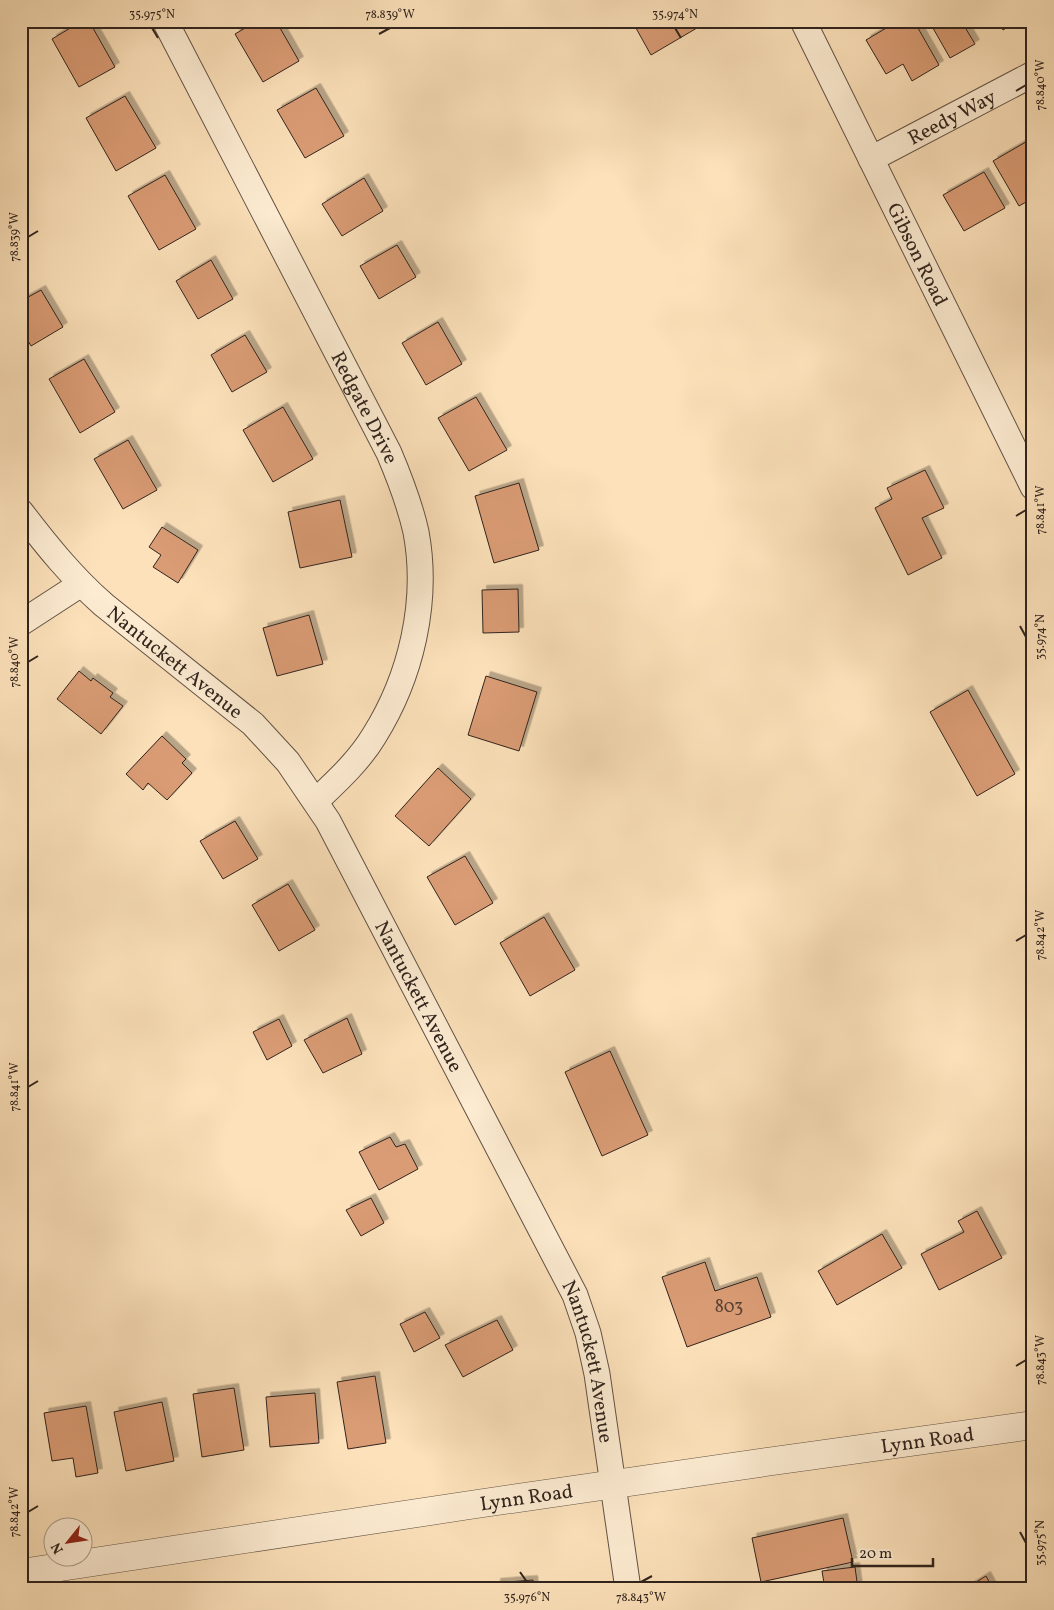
<svg xmlns="http://www.w3.org/2000/svg" width="1054" height="1610" viewBox="0 0 1054 1610" font-family="Vollkorn,serif">
  <style>
    .building { fill: #da9c75; stroke: #30241e; filter: url(#shadow) }
    .lines { fill: none; stroke-linecap: round; stroke-linejoin: round }
    .minor-casing { stroke: #635345; stroke-width: 27 }
    .tertiary-casing { stroke: #635345; stroke-width: 29 }
    .minor { stroke: #fdecd2; stroke-width: 25 }
    .tertiary { stroke: #fdecd2; stroke-width: 28 }
    .ticks { fill: none; stroke: #30241e; stroke-width: 2 }
    .labels { text-anchor: middle; stroke-width: 4.5; stroke-linejoin: round; paint-order: stroke }
    .number-label { font-size: 18px; fill: #5a4234 }
    .street-label { font-size: 20px; fill: #30241e; stroke: #fdecd2 }
    .neatline { fill: none; stroke: #30241e; stroke-width: 2 }
    .ticks-label { font-size: 12px; text-anchor: middle; fill: #30241e }
  </style>
  <defs>
    <filter id="shadow"><feDropShadow dx="4.5" dy="-4.5" stdDeviation="0" flood-color="#0004"/></filter>
  </defs>
  <rect width="100%" height="100%" fill="#fce1ba"/>
  <filter id="stains"><feTurbulence type="fractalNoise" baseFrequency=".004" numOctaves="4"/><feColorMatrix values="0 0 0 0 .2 0 0 0 0 .09 0 0 0 0 .02 0 0 0 .5 -.17"/></filter>
  <radialGradient id="worn" r=".72"><stop offset=".6" stop-color="#630" stop-opacity="0"/><stop offset="1" stop-color="#630" stop-opacity=".3"/></radialGradient>
  <!-- building -->
  <g class="building">
    <path d="M82 21H89L115 67 79 87 52 39Z"/>
    <path d="M257 21H276L299 61 263 82 235 34Z"/>
    <path d="M632 21H700L702 25 651 55Z"/>
    <path d="M898 21H914L939 65 912 81 903 64 886 74 866 40Z"/>
    <path d="M929 21H980L966 29 975 44 950 58Z"/>
    <path d="M998 21H1018L1003 30Z"/>
    <path d="M316 88 344 136 305 158 277 110Z"/>
    <path d="M125 96 156 148 116 171 86 118Z"/>
    <path d="M1031 139 1033 142V198L1019 206 993 161Z"/>
    <path d="M984 172 1005 208 964 231 943 195Z"/>
    <path d="M165 175 196 229 159 250 128 196Z"/>
    <path d="M364 178 383 211 342 236 322 204Z"/>
    <path d="M397 245 416 277 379 299 360 266Z"/>
    <path d="M211 260 233 299 198 319 176 281Z"/>
    <path d="M41 290 63 327 31 346 21 329V301Z"/>
    <path d="M438 322 462 364 426 385 402 343Z"/>
    <path d="M245 335 267 372 232 392 211 355Z"/>
    <path d="M84 359 115 412 80 433 49 379Z"/>
    <path d="M476 397 507 450 469 471 438 418Z"/>
    <path d="M283 407 313 459 273 482 243 430Z"/>
    <path d="M128 440 157 490 123 509 94 459Z"/>
    <path d="M925 470 944 508 922 518 942 558 908 575 875 508 892 499 887 488Z"/>
    <path d="M519 483 539 550 494 563 475 496Z"/>
    <path d="M340 500 352 557 300 568 288 512Z"/>
    <path d="M162 527 198 550 178 583 153 567 161 555 149 547Z"/>
    <path d="M518 589 519 632 483 633 482 590Z"/>
    <path d="M309 615 323 664 277 676 263 628Z"/>
    <path d="M79 671 91 681 93 678 113 693 110 697 123 706 101 734 57 699Z"/>
    <path d="M486 676 537 692 519 751 468 735Z"/>
    <path d="M968 690 1015 774 977 796 930 712Z"/>
    <path d="M162 736 186 759 182 763 192 773 167 800 148 783 143 790 126 774Z"/>
    <path d="M438 768 471 799 429 846 395 816Z"/>
    <path d="M235 821 258 859 223 879 200 841Z"/>
    <path d="M465 856 493 903 455 925 427 877Z"/>
    <path d="M288 884 315 930 279 951 252 905Z"/>
    <path d="M544 917 575 970 530 996 500 943Z"/>
    <path d="M347 1018 362 1054 323 1073 304 1040Z"/>
    <path d="M279 1019 292 1046 267 1060 253 1032Z"/>
    <path d="M610 1051 648 1135 602 1156 565 1072Z"/>
    <path d="M390 1137 396 1147 405 1144 418 1169 379 1190 359 1152Z"/>
    <path d="M371 1198 384 1223 361 1236 346 1210Z"/>
    <path d="M977 1211 1002 1258 939 1290 921 1254 964 1232 958 1221Z"/>
    <path d="M882 1234 902 1268 837 1305 818 1271Z"/>
    <path d="M705 1262 715 1291 757 1277 771 1317 687 1347 662 1277Z"/>
    <path d="M425 1312 440 1338 414 1352 400 1324Z"/>
    <path d="M497 1320 513 1350 463 1377 445 1345Z"/>
    <path d="M375 1376 386 1443 348 1449 337 1382Z"/>
    <path d="M234 1388 244 1450 202 1457 193 1394Z"/>
    <path d="M315 1393 319 1443 270 1447 266 1397Z"/>
    <path d="M162 1402 174 1461 126 1471 114 1412Z"/>
    <path d="M86 1406 98 1473 76 1477 73 1458 52 1461 44 1413Z"/>
    <path d="M843 1518 853 1562 761 1582 752 1538Z"/>
    <path d="M855 1567 858 1589H825L822 1571Z"/>
    <path d="M986 1576 993 1589H965Z"/>
    <path d="M533 1580 534 1589H496V1583Z"/>
  </g>
  <g class="lines">
    <defs>
      <g id="minor">
        <path id="s1" d="M165 21 389 453C400 479 410 505 416 532 429 602 411 677 374 736 359 761 337 781 316 801"/>
        <path id="s2" d="M803 21 1033 487"/>
        <path id="s3" d="M871 159 1033 74"/>
        <path id="s4" d="M21 512C47 546 72 577 104 605L253 724 288 762 328 821 575 1295 588 1333 597 1374 628 1589"/>
        <path d="M21 623 81 584"/>
      </g>
      <g id="tertiary">
        <path id="s5" d="M21 1573 470 1505 766 1462 1033 1425"/>
      </g>
    </defs>
    <!-- minor casing -->
    <use href="#minor" class="minor-casing"/>
    <!-- tertiary casing -->
    <use href="#tertiary" class="tertiary-casing"/>
    <!-- minor -->
    <use href="#minor" class="minor"/>
    <!-- tertiary -->
    <use href="#tertiary" class="tertiary"/>
  </g>
  <!-- ticks -->
  <path class="ticks" d="M152 28 158 38M675 28 681 38M379 34 390 28M1016 91 1026 85M28 237 38 231M1016 516 1026 510M1020 626 1026 637M28 662 38 656M1016 941 1026 935M28 1087 38 1081M1016 1366 1026 1360M28 1512 38 1506M1020 1532 1026 1543M520 1572 527 1582M641 1582 652 1576"/>
  <g class="labels">
    <!-- number labels -->
    <g class="number-label">
      <text x="729" y="1312">803</text>
    </g>
    <!-- street labels -->
    <g class="street-label">
      <text dy="7" stroke="none"><textPath href="#s3" startOffset="91">Reedy Way</textPath></text>
      <text dy="7" stroke="none"><textPath href="#s2" startOffset="260">Gibson Road</textPath></text>
      <text dy="7" stroke="none"><textPath href="#s1" startOffset="435">Redgate Drive</textPath></text>
      <text dy="7" stroke="none"><textPath href="#s4" startOffset="216">Nantuckett Avenue</textPath></text>
      <text dy="7" stroke="none"><textPath href="#s4" startOffset="636">Nantuckett Avenue</textPath></text>
      <text dy="7" stroke="none"><textPath href="#s4" startOffset="1041">Nantuckett Avenue</textPath></text>
      <text dy="7" stroke="none"><textPath href="#s5" startOffset="916">Lynn Road</textPath></text>
      <text dy="7" stroke="none"><textPath href="#s5" startOffset="511">Lynn Road</textPath></text>
    </g>
  </g>
  <!-- margin -->
  <rect width="1054" height="1610" fill="none" stroke="#fce1ba" stroke-width="55"/>
  <!-- north arrow -->
  <g transform="translate(68 1542) rotate(240)"><circle r="24" fill="#fdecd2" stroke="#ab9c8a"/>
  <path d="M0-4L9 19L0 12L-9 19Z" fill="#8f2418"/>
  <text y="-8" font-size="14" font-weight="bold" text-anchor="middle" fill="#30241e">N</text>
  </g>
  <!-- scale -->
  <path d="M852 1558v8h81v-8" fill="none" stroke="#30241e" stroke-width="2.5"/>
  <text x="859" y="1558" font-size="15" fill="#30241e" stroke="#fdecd2" stroke-width="4" paint-order="stroke">20 m</text>
  <rect x="28" y="28" width="998" height="1554" class="neatline"/>
  <g class="ticks-label">
    <text x="152" y="18">35.975°N</text>
    <text x="390" y="18">78.839°W</text>
    <text x="675" y="18">35.974°N</text>
    <text transform="translate(1040 85) rotate(-90)" y="4">78.840°W</text>
    <text transform="translate(14 237) rotate(-90)" y="4">78.839°W</text>
    <text transform="translate(1040 510) rotate(-90)" y="4">78.841°W</text>
    <text transform="translate(1040 637) rotate(-90)" y="4">35.974°N</text>
    <text transform="translate(14 662) rotate(-90)" y="4">78.840°W</text>
    <text transform="translate(1040 935) rotate(-90)" y="4">78.842°W</text>
    <text transform="translate(14 1087) rotate(-90)" y="4">78.841°W</text>
    <text transform="translate(1040 1360) rotate(-90)" y="4">78.843°W</text>
    <text transform="translate(14 1512) rotate(-90)" y="4">78.842°W</text>
    <text transform="translate(1040 1543) rotate(-90)" y="4">35.975°N</text>
    <text x="527" y="1601">35.976°N</text>
    <text x="641" y="1601">78.843°W</text>
  </g>
  <rect width="100%" height="100%" filter="url(#stains)"/>
  <rect width="100%" height="100%" fill="url(#worn)"/>
</svg>
